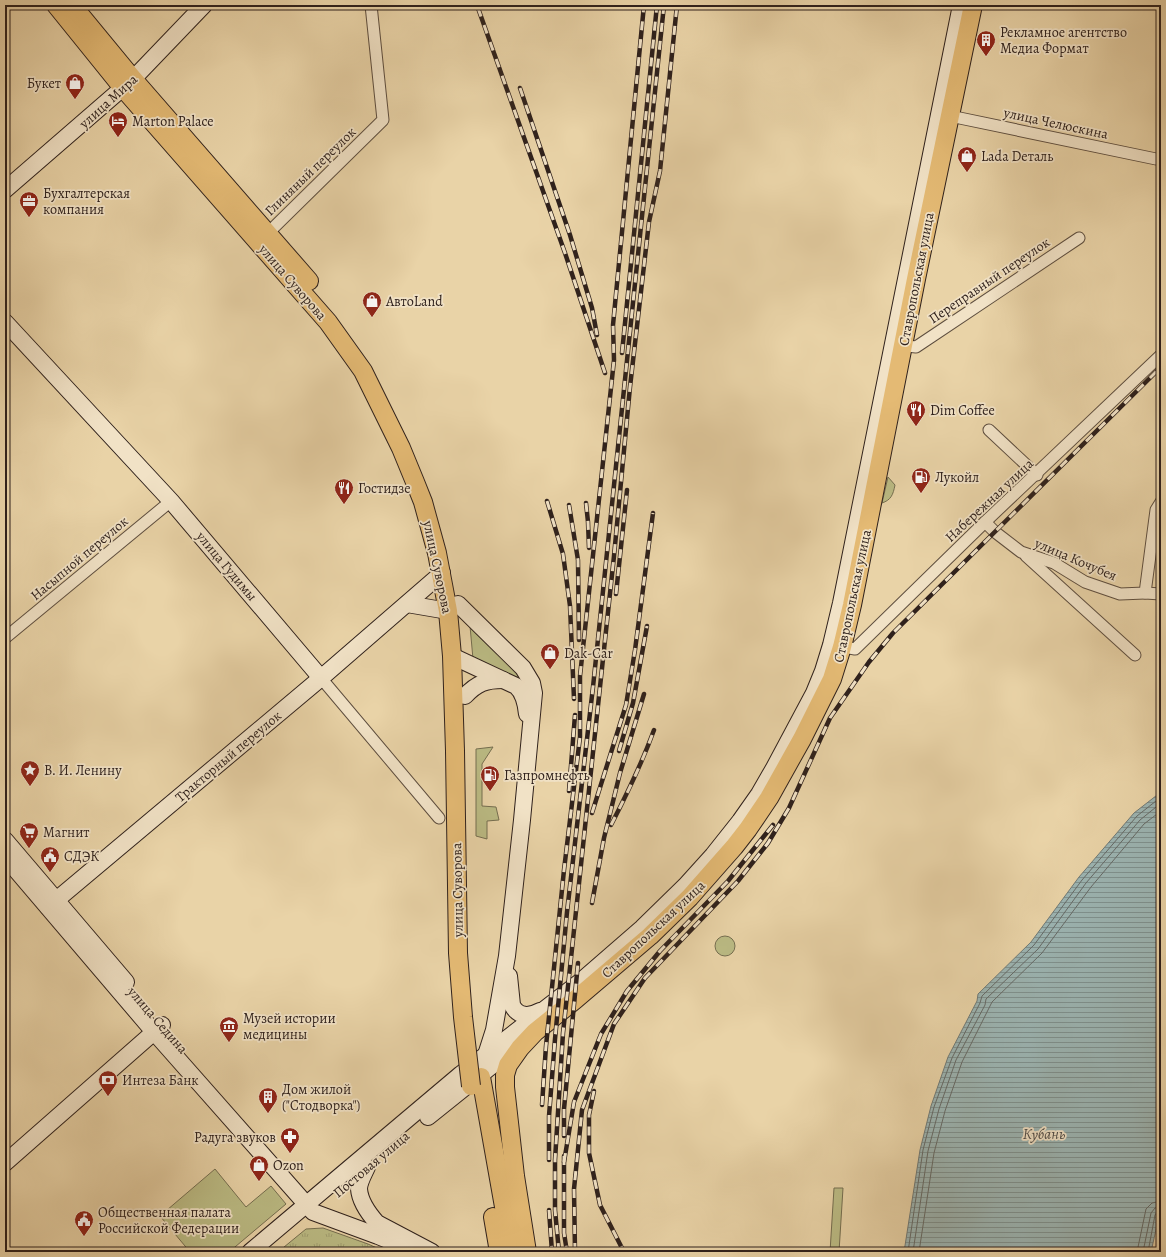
<svg xmlns="http://www.w3.org/2000/svg" width="1166" height="1257" viewBox="0 0 1166 1257" font-family="Alegreya,serif">
  <style>
    .green { fill: #bbbb84; stroke: #756e50 }
    .park { fill: url(#park-tufts); stroke: #756e50 }
    .water { fill: url(#water-rules); stroke: #707a77 }
    .lines { fill: none; stroke-linecap: round; stroke-linejoin: round }
    .shore { stroke: #666b68; stroke-width: 1 }
    .street-casing { stroke: #5e4e3f; stroke-width: 13 }
    .secondary-casing { stroke: #2f211c; stroke-width: 18 }
    .primary-casing { stroke: #2f211c; stroke-width: 20 }
    .street { stroke: #f1e2c6; stroke-width: 11 }
    .secondary { stroke: #f1e2c6; stroke-width: 16 }
    .primary { stroke: #e4ba74; stroke-width: 18 }
    .rail-casing { stroke: #2f211c; stroke-width: 4.5 }
    .rail { stroke: #f1e2c6; stroke-width: 3; stroke-dasharray: 9; stroke-linecap: butt }
    .primary-bridge-casing { stroke: #2f211c; stroke-width: 20; stroke-linecap: butt }
    .primary-bridge { stroke: #e4ba74; stroke-width: 18 }
    .labels { text-anchor: middle; stroke-width: 3.5; stroke-linejoin: round; paint-order: stroke }
    .poi-label { font-size: 14px; fill: #2f211c; stroke: #f1e2c6; text-anchor: start }
    .street-label { font-size: 14px; fill: #2f211c; stroke: #f1e2c6 }
    .water-label { font-size: 15px; font-style: italic; fill: #504d49; stroke: #f1e2c6 }
  </style>
  <defs>
    <pattern id="park-tufts" width="24" height="20" patternUnits="userSpaceOnUse"><rect width="24" height="20" fill="#bbbb84"/><path d="M3 7l-1-3M5 7V3M7 7l1-3M15 17l-1-3M17 17v-4M19 17l1-3" fill="none" stroke="#a1a071"/></pattern>
    <pattern id="water-rules" width="6" height="5" patternUnits="userSpaceOnUse"><rect width="6" height="5" fill="#9cb5b3"/><path d="M0 2.5h6" fill="none" stroke="#809391"/></pattern>
  </defs>
  <rect width="100%" height="100%" fill="#e9d3a7"/>
  <filter id="stains"><feTurbulence type="fractalNoise" baseFrequency=".005" numOctaves="4"/><feColorMatrix values="0 0 0 0 .2 0 0 0 0 .09 0 0 0 0 .02 0 0 0 .5 -.17"/></filter>
  <radialGradient id="worn" r=".72"><stop offset=".6" stop-color="#630" stop-opacity="0"/><stop offset="1" stop-color="#630" stop-opacity=".3"/></radialGradient>
  <!-- green -->
  <g class="green">
    <path d="M888 477 895 485C893 495 891 500 882 503Z"/>
    <path d="M470 626 521 677C512 680 483 664 473 659Z"/>
    <path d="M493 747 482 764V806L496 807 499 820 487 821V839L476 836V749Z"/>
    <circle cx="725" cy="946" r="10"/>
    <path d="M215 1169 246 1207 271 1186 286 1204 229 1252H190L160 1216Z"/>
    <path d="M834 1188H843L839 1252H830Z"/>
  </g>
  <!-- park -->
  <path class="park" d="M323 1228 368 1244 386 1252H278L306 1229Z"/>
  <!-- water -->
  <path class="water" d="M1161 792V1207L1151 1252H904L920 1150 931 1106 948 1057 977 1001 978 994 1031 942 1079 877 1134 813Z"/>
  <g class="lines">
    <!-- shore -->
    <g class="shore">
      <path d="M908 1252 923 1150 934 1107 952 1058 980 1003 982 996 1034 945 1082 880 1137 816 1161 797"/>
      <path d="M913 1252 928 1151 939 1109 956 1060 985 1005 986 999 1038 949 1086 883 1140 820 1161 803"/>
      <path d="M919 1252 934 1153 945 1111 962 1062 992 1002 1042 953 1091 887 1144 824 1161 811"/>
      <path d="M1137 1252 1146 1209 1152 1203 1161 1201"/>
      <path d="M1143 1252 1151 1213 1155 1208 1161 1207"/>
      <path d="M1148 1252 1155 1215 1157 1212H1161"/>
    </g>
    <defs>
      <g id="street">
        <path d="M950 116 1156 159"/>
        <path d="M263 238 383 120 371 5"/>
        <path d="M897 345 916 347 1079 238"/>
        <path d="M989 430 1037 475"/>
        <path d="M985 522 995 532 1021 552 1054 563 1085 582 1120 594 1145 593 1156 510 1161 502"/>
        <path d="M1026 556 1135 655"/>
        <path d="M1145 593 1161 594"/>
        <path d="M5 638 171 501"/>
        <path d="M838 646 855 649 985 522 1161 355"/>
        <path d="M321 678 439 818"/>
      </g>
      <g id="secondary">
        <path d="M5 190 133 79 204 5"/>
        <path d="M5 322 171 501 321 678"/>
        <path d="M407 604 448 611"/>
        <path d="M458 604 523 668 532 683 534 693 522 820 507 956 494 1030 486 1055"/>
        <path d="M452 656 516 686C524 693 526 704 527 714"/>
        <path d="M465 696C477 683 486 680 503 680"/>
        <path d="M5 840 126 982"/>
        <path d="M5 857 154 1032 313 1212 378 1236 417 1252"/>
        <path d="M48 907 321 678 442 573"/>
        <path d="M509 976 512 1005C518 1017 529 1017 540 1011"/>
        <path d="M428 1117 519 1044"/>
        <path d="M5 1163 162 1025"/>
        <path d="M367 1167C364 1174 359 1182 359 1189 360 1202 369 1214 377 1223L432 1252"/>
        <path d="M250 1252 461 1074 581 981 642 928 685 886 713 855 740 821 759 794 774 768 814 693 823 671 831 645 841 603 961 5"/>
      </g>
      <g id="primary">
        <path d="M56 5 123 88 328 322 363 371 401 448 415 482 423 502 437 553 448 611 452 656 455 751"/>
        <path d="M72 5 133 79 309 281"/>
        <path d="M481 1077 512 1252"/>
        <path d="M493 1217 499 1252"/>
        <path d="M527 1252 515 1176 505 1087V1075L508 1065 520 1048 535 1032 576 999 650 936 690 897 734 847 748 829 769 798 802 739 832 679 842 647 852 605 916 279 973 5"/>
      </g>
    </defs>
    <!-- street casing -->
    <use href="#street" class="street-casing"/>
    <!-- secondary casing -->
    <use href="#secondary" class="secondary-casing"/>
    <!-- primary casing -->
    <use href="#primary" class="primary-casing"/>
    <!-- street -->
    <use href="#street" class="street"/>
    <!-- secondary -->
    <use href="#secondary" class="secondary"/>
    <!-- primary -->
    <use href="#primary" class="primary"/>
    <defs>
      <g id="rail">
        <path d="M478 8 565 253 605 373"/>
        <path d="M520 88 570 235 592 308 597 335"/>
        <path d="M622 353 657 5"/>
        <path d="M547 501 563 554 570 606 574 699"/>
        <path d="M586 503 588 522 589 548"/>
        <path d="M569 505 578 560 579 640"/>
        <path d="M616 594 627 490"/>
        <path d="M619 751 633 703 647 626"/>
        <path d="M569 791 575 715"/>
        <path d="M592 813 626 705 635 650 653 513"/>
        <path d="M611 825C627 794 642 763 654 730"/>
        <path d="M592 903 604 838 620 773 644 694"/>
        <path d="M594 1091 589 1115V1153L600 1205 624 1252"/>
        <path d="M542 1105 546 1046 564 870 580 737V676L614 360 613 325 644 5"/>
        <path d="M564 1136V1109L578 963"/>
        <path d="M564 1156V1233L567 1252"/>
        <path d="M549 1160V1116L555 1039 567 912 593 687 664 5"/>
        <path d="M564 1162 574 1102 601 1034 627 991 660 951 728 881 773 825"/>
        <path d="M549 1210 552 1252"/>
        <path d="M559 1252 555 1210V1160L563 1033 614 556 630 387 649 222 660 171 677 5"/>
        <path d="M575 1252 574 1189 582 1110 614 1024 645 978 738 881 768 843 789 808 830 718 869 662 893 633 1161 367"/>
      </g>
    </defs>
    <!-- rail casing -->
    <use href="#rail" class="rail-casing"/>
    <!-- rail -->
    <use href="#rail" class="rail"/>
    <defs>
      <path id="primary-bridge" d="M455 751 458 953 463 1017 471 1086"/>
    </defs>
    <!-- primary-bridge casing -->
    <use href="#primary-bridge" class="primary-bridge-casing"/>
    <!-- primary-bridge -->
    <use href="#primary-bridge" class="primary-bridge"/>
  </g>
  <!-- icons -->
  <defs>
    <symbol id="building-pin" viewBox="-11 -11 22 30"><path d="M0 17L-7.5 6A9.5 9.5 0 1 1 7.5 6Z" fill="#8f2418" stroke="#f1e2c6"/><path d="M-4-6H4V6H1V3H-1V6H-4ZM-2.5-4.3h1.7v1.8h-1.7ZM.8-4.3h1.7v1.8H.8ZM-2.5-1h1.7V.8h-1.7ZM.8-1h1.7V.8H.8Z" fill="#fff"/></symbol>
    <symbol id="shop-pin" viewBox="-11 -11 22 30"><path d="M0 17L-7.5 6A9.5 9.5 0 1 1 7.5 6Z" fill="#8f2418" stroke="#f1e2c6"/><path d="M-5-2.5h2.3a2.7 3.5 0 0 1 5.4 0H5L5.5 6h-11ZM-1.5-2.5h3a1.5 2.3 0 0 0-3 0Z" fill="#fff"/></symbol>
    <symbol id="hotel-pin" viewBox="-11 -11 22 30"><path d="M0 17L-7.5 6A9.5 9.5 0 1 1 7.5 6Z" fill="#8f2418" stroke="#f1e2c6"/><path d="M-6-4.5h1.5V1H6V5H4.5V3h-9V5H-6ZM-4 0a1.8 1.8 0 1 1 3.6 0ZM.5 0V-2.5h3Q6-2.5 6 0Z" fill="#fff"/></symbol>
    <symbol id="office-pin" viewBox="-11 -11 22 30"><path d="M0 17L-7.5 6A9.5 9.5 0 1 1 7.5 6Z" fill="#8f2418" stroke="#f1e2c6"/><path d="M-6-3h4V-5.5h4V-3h4V5H-6ZM-1-4.5V-3h2v-1.5ZM-6 0V1H6V0Z" fill="#fff"/></symbol>
    <symbol id="restaurant-pin" viewBox="-11 -11 22 30"><path d="M0 17L-7.5 6A9.5 9.5 0 1 1 7.5 6Z" fill="#8f2418" stroke="#f1e2c6"/><path d="M-5-6h1v4h1v-4h1v4h1v-4h1v5L-1.5 .5V6h-2V.5L-5-1ZM5-6V6H3V1.5H1.5Q1.5-4 5-6Z" fill="#fff"/></symbol>
    <symbol id="fuel-pin" viewBox="-11 -11 22 30"><path d="M0 17L-7.5 6A9.5 9.5 0 1 1 7.5 6Z" fill="#8f2418" stroke="#f1e2c6"/><path d="M-5.5-6h7V0h2V4h1.3V-2.5L3-4.5l.8-.8L6-3V5H2.5V1h-1V6h-7ZM-4.2-4.7v3.2H.2V-4.7Z" fill="#fff"/></symbol>
    <symbol id="sight-pin" viewBox="-11 -11 22 30"><path d="M0 17L-7.5 6A9.5 9.5 0 1 1 7.5 6Z" fill="#8f2418" stroke="#f1e2c6"/><path d="M0-6L1.8-2.2L6-1.7L2.9 1.2L3.7 5.4L0 3.3L-3.7 5.4L-2.9 1.2L-6-1.7L-1.8-2.2Z" fill="#fff"/></symbol>
    <symbol id="supermarket-pin" viewBox="-11 -11 22 30"><path d="M0 17L-7.5 6A9.5 9.5 0 1 1 7.5 6Z" fill="#8f2418" stroke="#f1e2c6"/><path d="M-6-5.5h2.5l.6 2H6L4.5 2H-2.5L-4.4-4H-6ZM-1.5 3.2a1.3 1.3 0 1 0 .1 0ZM3 3.2a1.3 1.3 0 1 0 .1 0Z" fill="#fff"/></symbol>
    <symbol id="civic-pin" viewBox="-11 -11 22 30"><path d="M0 17L-7.5 6A9.5 9.5 0 1 1 7.5 6Z" fill="#8f2418" stroke="#f1e2c6"/><path d="M-.6-6.5H3V-4.5H.6V-3L4-1V1h2V6H-6V1h2V-1L-.6-3ZM-1.2 2.5V6h2.4V2.5Z" fill="#fff"/></symbol>
    <symbol id="museum-pin" viewBox="-11 -11 22 30"><path d="M0 17L-7.5 6A9.5 9.5 0 1 1 7.5 6Z" fill="#8f2418" stroke="#f1e2c6"/><path d="M0-6L6-3V-2H-6V-3ZM-5-1h2V3h-2ZM-1-1h2V3h-2ZM3-1h2V3H3ZM-6 4H6V6H-6Z" fill="#fff"/></symbol>
    <symbol id="bank-pin" viewBox="-11 -11 22 30"><path d="M0 17L-7.5 6A9.5 9.5 0 1 1 7.5 6Z" fill="#8f2418" stroke="#f1e2c6"/><path d="M-6-4H6V4H-6ZM0-2.3a2.3 2.3 0 1 0 0 4.6a2.3 2.3 0 1 0 0-4.6Z" fill="#fff"/></symbol>
    <symbol id="pharmacy-pin" viewBox="-11 -11 22 30"><path d="M0 17L-7.5 6A9.5 9.5 0 1 1 7.5 6Z" fill="#8f2418" stroke="#f1e2c6"/><path d="M-2-6h4v4h4v4h-4v4h-4v-4h-4v-4h4Z" fill="#fff"/></symbol>
  </defs>
  <g fill-rule="evenodd">
    <use href="#building-pin" x="975" y="29" width="22" height="30"/>
    <use href="#shop-pin" x="64" y="72" width="22" height="30"/>
    <use href="#hotel-pin" x="107" y="110" width="22" height="30"/>
    <use href="#shop-pin" x="956" y="145" width="22" height="30"/>
    <use href="#office-pin" x="18" y="190" width="22" height="30"/>
    <use href="#shop-pin" x="361" y="290" width="22" height="30"/>
    <use href="#restaurant-pin" x="905" y="399" width="22" height="30"/>
    <use href="#fuel-pin" x="910" y="466" width="22" height="30"/>
    <use href="#restaurant-pin" x="333" y="477" width="22" height="30"/>
    <use href="#shop-pin" x="539" y="642" width="22" height="30"/>
    <use href="#sight-pin" x="19" y="759" width="22" height="30"/>
    <use href="#fuel-pin" x="479" y="764" width="22" height="30"/>
    <use href="#supermarket-pin" x="18" y="821" width="22" height="30"/>
    <use href="#civic-pin" x="39" y="845" width="22" height="30"/>
    <use href="#museum-pin" x="218" y="1015" width="22" height="30"/>
    <use href="#bank-pin" x="97" y="1069" width="22" height="30"/>
    <use href="#building-pin" x="257" y="1086" width="22" height="30"/>
    <use href="#pharmacy-pin" x="279" y="1126" width="22" height="30"/>
    <use href="#shop-pin" x="248" y="1154" width="22" height="30"/>
    <use href="#civic-pin" x="73" y="1209" width="22" height="30"/>
  </g>
  <g class="labels">
    <!-- poi labels -->
    <g class="poi-label">
      <text x="1000" y="37">Рекламное агентство<tspan x="1000" dy="16">Медиа Формат</tspan></text>
      <text x="61" y="88" text-anchor="end">Букет</text>
      <text x="132" y="126">Marton Palace</text>
      <text x="981" y="161">Lada Dеталь</text>
      <text x="43" y="198">Бухгалтерская<tspan x="43" dy="16">компания</tspan></text>
      <text x="386" y="306">АвтоLand</text>
      <text x="930" y="415">Dim Coffee</text>
      <text x="935" y="482">Лукойл</text>
      <text x="358" y="493">Гостидзе</text>
      <text x="564" y="658">Dak-Car</text>
      <text x="44" y="775">В. И. Ленину</text>
      <text x="504" y="780">Газпромнефть</text>
      <text x="43" y="837">Магнит</text>
      <text x="64" y="861">СДЭК</text>
      <text x="243" y="1023">Музей истории<tspan x="243" dy="16">медицины</tspan></text>
      <text x="122" y="1085">Интеза Банк</text>
      <text x="282" y="1094">Дом жилой<tspan x="282" dy="16">("Стодворка")</tspan></text>
      <text x="276" y="1142" text-anchor="end">Радуга звуков</text>
      <text x="273" y="1170">Ozon</text>
      <text x="98" y="1217">Общественная палата<tspan x="98" dy="16">Российской Федерации</tspan></text>
    </g>
    <!-- street labels -->
    <g class="street-label">
      <text transform="translate(108 101) rotate(-42)" y="5">улица Мира</text>
      <text transform="translate(1056 123) rotate(12)" y="5">улица Челюскина</text>
      <text transform="translate(310 171) rotate(-44)" y="5">Глиняный переулок</text>
      <text transform="translate(916 279) rotate(-79)" y="5">Ставропольская улица</text>
      <text transform="translate(989 280) rotate(-34)" y="5">Переправный переулок</text>
      <text transform="translate(293 282) rotate(49)" y="5">улица Суворова</text>
      <text transform="translate(989 500) rotate(-43)" y="5">Набережная улица</text>
      <text transform="translate(79 558) rotate(-40)" y="5">Насыпной переулок</text>
      <text transform="translate(1076 559) rotate(23)" y="5">улица Кочубея</text>
      <text transform="translate(227 566) rotate(50)" y="5">улица Гудимы</text>
      <text transform="translate(438 567) rotate(78)" y="5">улица Суворова</text>
      <text transform="translate(852 596) rotate(-78)" y="5">Ставропольская улица</text>
      <text transform="translate(228 756) rotate(-40)" y="5">Тракторный переулок</text>
      <text transform="translate(457 890) rotate(-91)" y="5">улица Суворова</text>
      <text transform="translate(653 929) rotate(-43)" y="5">Ставропольская улица</text>
      <text transform="translate(158 1020) rotate(49)" y="5">улица Седина</text>
      <text transform="translate(371 1164) rotate(-40)" y="5">Постовая улица</text>
    </g>
    <!-- water labels -->
    <g class="water-label">
      <text x="1044" y="1139">Кубань</text>
    </g>
  </g>
  <!-- margin -->
  <rect width="1166" height="1257" fill="none" stroke="#e9d3a7" stroke-width="20"/>
  <rect x="6" y="6" width="1154" height="1245" fill="none" stroke="#2f211c" stroke-width="2"/>
  <rect x="10" y="10" width="1146" height="1237" fill="none" stroke="#2f211c"/>
  <rect width="100%" height="100%" filter="url(#stains)"/>
  <rect width="100%" height="100%" fill="url(#worn)"/>
</svg>
